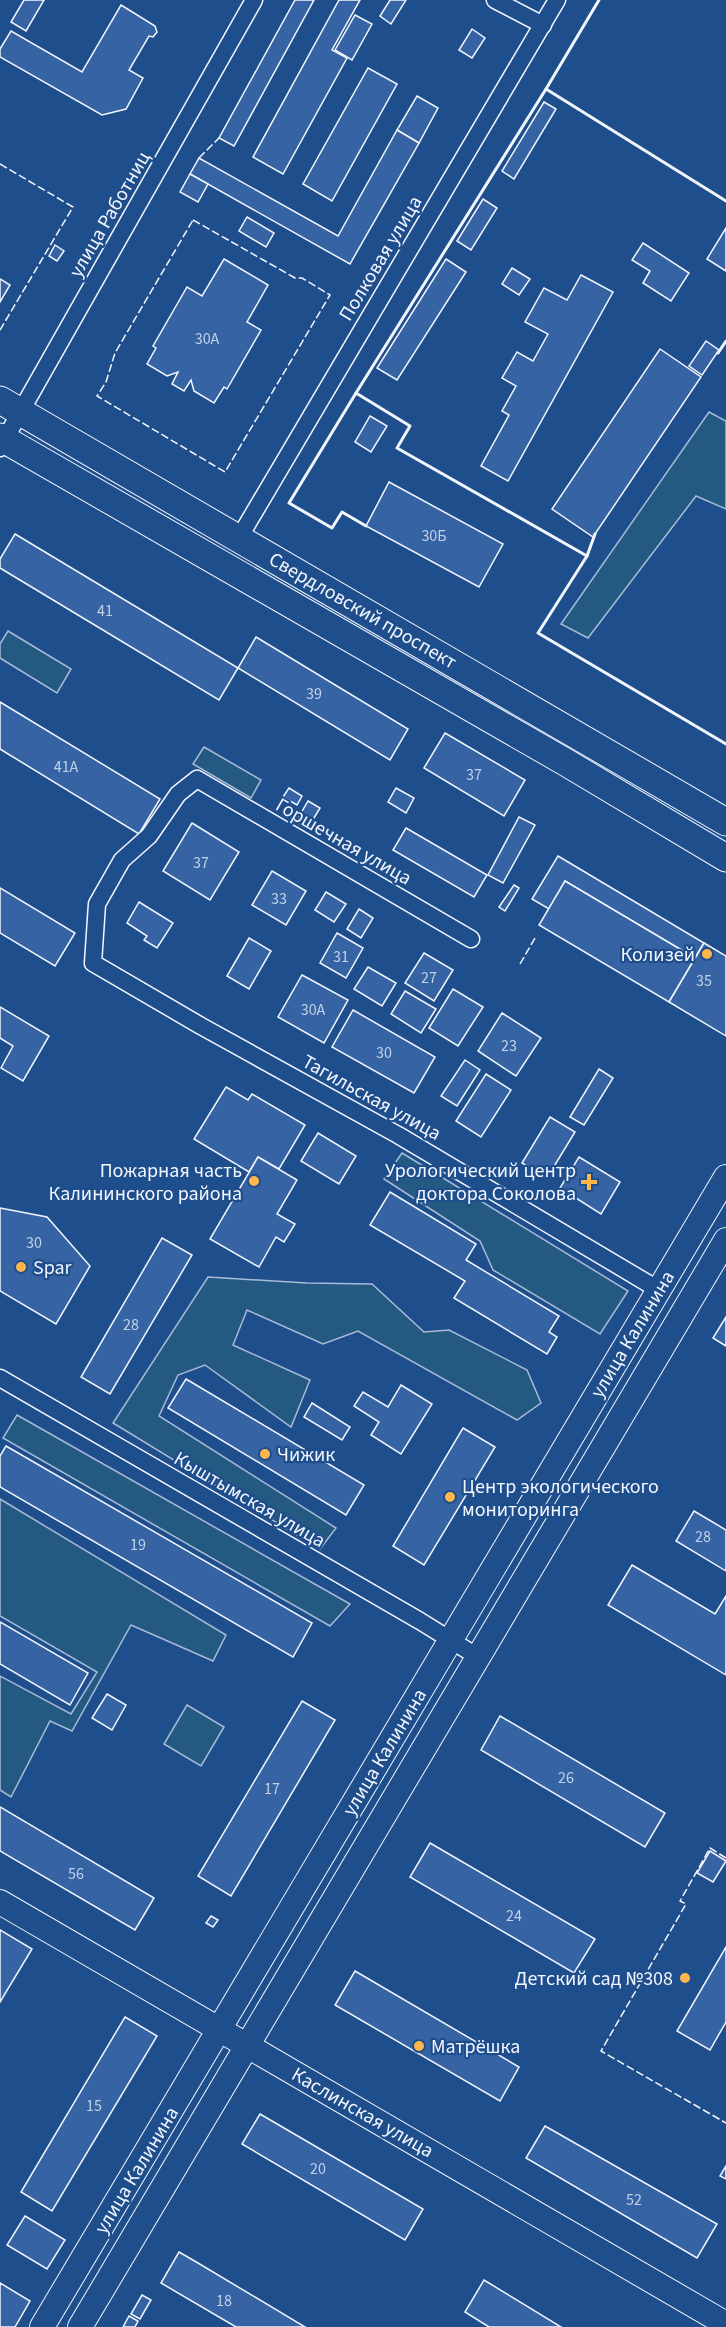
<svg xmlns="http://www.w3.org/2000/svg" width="726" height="2327" viewBox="0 0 726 2327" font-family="'Source Sans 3',sans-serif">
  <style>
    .green { fill: #245a82; stroke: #a8bbd7; stroke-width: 1.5 }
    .building { fill: #3563a3; stroke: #f2f6ff; stroke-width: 1.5 }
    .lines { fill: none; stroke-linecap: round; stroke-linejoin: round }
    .street-casing { stroke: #f2f6ff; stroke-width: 19 }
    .secondary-casing { stroke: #f2f6ff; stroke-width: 26 }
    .primary-casing { stroke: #f2f6ff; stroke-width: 29 }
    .street { stroke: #1f4e8c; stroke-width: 16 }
    .secondary { stroke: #1f4e8c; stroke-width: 24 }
    .primary { stroke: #1f4e8c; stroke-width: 27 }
    .fence { stroke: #f2f6ff; stroke-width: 1.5; stroke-dasharray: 8 3; stroke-linecap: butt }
    .wall { stroke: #f2f6ff; stroke-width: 3 }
    .poi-dot { fill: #ffb74d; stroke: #1f4e8c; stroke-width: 2 }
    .labels { text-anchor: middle; stroke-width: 4.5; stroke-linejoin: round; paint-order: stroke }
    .number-label { font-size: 16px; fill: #c3d1e8 }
    .street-label { font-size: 20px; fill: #f2f6ff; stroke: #1f4e8c }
    .poi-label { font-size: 20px; fill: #f2f6ff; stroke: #1f4e8c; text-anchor: end }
  </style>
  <rect width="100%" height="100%" fill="#1f4e8c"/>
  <!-- green -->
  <g class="green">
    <path d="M709 412 726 421V509L696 496 588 638 561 624Z"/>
    <path d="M8 631 71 669 57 693 0 658V644Z"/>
    <path d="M204 747 261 780 251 798 193 764Z"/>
    <path d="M402 1153 628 1291 600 1334 493 1270 480 1241 384 1179Z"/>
    <path d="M208 1277 307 1283 372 1284 424 1332 449 1330 527 1370 541 1403 517 1420 358 1331 323 1344 247 1310 233 1345 310 1380 291 1427 205 1365 178 1375 159 1416 336 1528 320 1549 113 1423Z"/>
    <path d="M17 1415 350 1604 330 1626 3 1438Z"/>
    <path d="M0 1499 226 1635 213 1661 131 1625 72 1731 50 1721 11 1797 0 1790V1676L71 1714 97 1672 0 1616Z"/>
    <path d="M187 1705 224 1727 201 1766 164 1744Z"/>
  </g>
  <!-- building -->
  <g class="building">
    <path d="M24 0H44L26 31 11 22Z"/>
    <path d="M295 0H314L234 146 219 138Z"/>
    <path d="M339 0H360L332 50 347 58 283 174 253 157Z"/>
    <path d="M390 0H406L391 24 380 16Z"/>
    <path d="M121 5 155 26 157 32 153 37 149 36 129 70 143 78 126 109 102 115 0 57V49L11 31 82 72Z"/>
    <path d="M355 15 372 24 352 60 335 50Z"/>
    <path d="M472 29 485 38 472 58 459 50Z"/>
    <path d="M368 68 397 84 332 201 303 184Z"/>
    <path d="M417 96 438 108 419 143 397 130Z"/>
    <path d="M544 102 556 109 514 179 502 171Z"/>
    <path d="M397 130 419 143 350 264 190 174 199 158 338 236Z"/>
    <path d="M190 174 208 184 198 202 180 192Z"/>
    <path d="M483 199 497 208 471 250 457 241Z"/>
    <path d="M247 217 274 233 266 247 239 231Z"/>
    <path d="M726 228V271L707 259Z"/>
    <path d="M643 243 689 273 671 301 643 283 650 271 632 260Z"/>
    <path d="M55 245 64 251 57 261 49 256Z"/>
    <path d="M224 259 268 285 247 322 261 330 227 389 224 387 214 403 194 391 191 380 184 391 172 384 178 372 167 376 147 364 156 348 153 346 187 287 202 296Z"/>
    <path d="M446 259 466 272 397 380 377 368Z"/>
    <path d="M512 268 530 279 519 295 502 284Z"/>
    <path d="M581 275 613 292 508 481 481 466 509 415 502 411 516 386 502 378 517 352 533 361 548 334 525 322 544 288 567 300Z"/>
    <path d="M0 279 10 285 0 302Z"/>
    <path d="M706 341 719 350 702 375 689 366Z"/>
    <path d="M660 349 701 377 593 537 552 509Z"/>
    <path d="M370 416 387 426 371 452 355 442Z"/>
    <path d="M389 482 503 544 479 587 366 526Z"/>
    <path d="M15 534 238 668 219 700 0 568V559Z"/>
    <path d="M256 637 408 729 390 760 238 668Z"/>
    <path d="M0 702 160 799 139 834 0 749Z"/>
    <path d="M445 733 525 780 504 816 424 768Z"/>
    <path d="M289 788 302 796 297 805 283 797Z"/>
    <path d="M396 788 414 798 406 813 388 802Z"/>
    <path d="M308 801 320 808 308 828 296 822Z"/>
    <path d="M519 817 535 825 503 883 488 875Z"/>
    <path d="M192 823 239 852 210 900 163 871Z"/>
    <path d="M406 828 487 875 474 897 393 850Z"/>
    <path d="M558 856 704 943 695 958 565 881 549 909 532 899Z"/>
    <path d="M272 871 306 891 286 925 252 905Z"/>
    <path d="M565 881 695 958 669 1002 539 925Z"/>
    <path d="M514 885 519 888 505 911 499 907Z"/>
    <path d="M0 888 75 933 55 966 0 933Z"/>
    <path d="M326 892 346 904 334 922 315 910Z"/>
    <path d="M139 902 173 923 157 948 144 940 147 936 127 923Z"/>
    <path d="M359 909 373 918 361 938 347 929Z"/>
    <path d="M337 933 363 948 346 978 320 963Z"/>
    <path d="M249 938 271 951 249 989 227 976Z"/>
    <path d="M704 943 726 956V1036L669 1002Z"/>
    <path d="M424 953 453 970 434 1001 405 983Z"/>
    <path d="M368 967 396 983 382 1006 354 989Z"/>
    <path d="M302 975 348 1000 324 1043 278 1017Z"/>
    <path d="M453 989 483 1007 458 1046 429 1028Z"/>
    <path d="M405 991 436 1009 421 1033 391 1014Z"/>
    <path d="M0 1007 49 1036 23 1081 1 1068 13 1046 0 1038Z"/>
    <path d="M353 1010 435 1057 414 1093 332 1047Z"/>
    <path d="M502 1013 541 1038 516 1076 478 1051Z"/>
    <path d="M465 1060 480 1070 457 1106 441 1096Z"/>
    <path d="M599 1069 613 1078 584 1125 570 1117Z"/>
    <path d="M486 1074 511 1090 481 1137 456 1121Z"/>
    <path d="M226 1087 248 1100 252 1094 305 1125 279 1169 258 1157 249 1172 194 1139Z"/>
    <path d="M550 1117 575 1132 547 1178 522 1163Z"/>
    <path d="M318 1133 356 1156 339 1184 301 1161Z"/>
    <path d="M258 1157 297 1180 277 1214 295 1224 284 1242 276 1237 259 1267 210 1239Z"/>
    <path d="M579 1157 620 1182 601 1214 560 1188Z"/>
    <path d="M390 1192 476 1244 466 1260 559 1316 549 1332 557 1337 547 1354 454 1298 465 1281 370 1225Z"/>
    <path d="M0 1208 47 1217 90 1266 56 1324 0 1291Z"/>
    <path d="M162 1238 192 1255 110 1394 81 1377Z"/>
    <path d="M726 1317V1346L713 1338Z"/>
    <path d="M186 1379 364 1485 346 1515 168 1408Z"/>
    <path d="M401 1385 432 1404 401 1454 371 1435 379 1422 354 1406 363 1392 388 1407Z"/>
    <path d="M312 1403 350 1427 342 1440 304 1417Z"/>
    <path d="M463 1428 495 1447 424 1565 393 1546Z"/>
    <path d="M6 1446 312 1623 293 1657 0 1487V1456Z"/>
    <path d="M694 1511 726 1530V1571L676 1541Z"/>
    <path d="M632 1565 715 1614 726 1596V1675L608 1605Z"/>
    <path d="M0 1622 88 1673 70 1705 0 1664Z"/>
    <path d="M107 1694 126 1705 112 1730 92 1718Z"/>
    <path d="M302 1701 335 1720 231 1896 198 1876Z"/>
    <path d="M500 1716 665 1813 645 1847 481 1750Z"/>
    <path d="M0 1807 154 1898 135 1930 0 1851Z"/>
    <path d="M430 1843 595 1939 574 1973 410 1877Z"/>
    <path d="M710 1851 726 1861 713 1882 697 1873Z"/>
    <path d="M211 1916 218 1920 213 1927 206 1923Z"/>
    <path d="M0 1930 32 1949 0 2002Z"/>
    <path d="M726 1947V2022L710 2050 677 2031Z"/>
    <path d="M355 1971 519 2067 500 2101 335 2005Z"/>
    <path d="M125 2017 157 2036 52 2211 21 2192Z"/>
    <path d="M260 2114 423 2209 405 2240 242 2144Z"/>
    <path d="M545 2126 717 2224 697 2258 526 2158Z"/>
    <path d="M726 2166V2179L720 2176Z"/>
    <path d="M25 2216 65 2240 47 2269 7 2245Z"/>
    <path d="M179 2252 198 2263 305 2327H236L161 2283Z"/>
    <path d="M484 2280 561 2327H489L465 2312Z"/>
    <path d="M0 2283 30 2301 15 2327H0Z"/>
    <path d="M142 2295 151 2300 140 2319 131 2314Z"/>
    <path d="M129 2316 138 2321 135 2327H123Z"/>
  </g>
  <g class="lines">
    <defs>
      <g id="street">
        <path d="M495 0 543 25"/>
        <path d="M0 448 254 0"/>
        <path d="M239 538 557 0"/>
        <path d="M471 939 197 779 178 794 149 836 122 860 97 904 93 963 201 1026 398 1135 659 1290"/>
        <path d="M0 1378 420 1621 478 1657"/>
      </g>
      <g id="secondary">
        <path d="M0 1902 726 2324"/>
        <path d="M42 2327 726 1177"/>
        <path d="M80 2327 726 1240"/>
      </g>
      <g id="primary">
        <path d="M0 400 726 822"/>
        <path d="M0 437 567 763 726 858"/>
      </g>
    </defs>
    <!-- street casing -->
    <use href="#street" class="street-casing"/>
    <!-- secondary casing -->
    <use href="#secondary" class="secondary-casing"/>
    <!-- primary casing -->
    <use href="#primary" class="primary-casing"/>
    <!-- street -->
    <use href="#street" class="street"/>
    <!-- secondary -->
    <use href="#secondary" class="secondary"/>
    <!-- primary -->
    <use href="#primary" class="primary"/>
    <!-- fence -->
    <g class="fence">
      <path d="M199 158 219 138"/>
      <path d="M0 164 73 207 0 330"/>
      <path d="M193 220 295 278H302L330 295 225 472 97 396 106 382 115 353Z"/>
      <path d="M520 964 535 938"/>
      <path d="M726 1858 710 1848 680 1901 686 1904 601 2051 726 2123"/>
    </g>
    <!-- wall -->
    <g class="wall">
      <path d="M599 0 546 89 726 201"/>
      <path d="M718 353 726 341"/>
      <path d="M356 393 546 89"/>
      <path d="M366 526 342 512 332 528 289 503 356 393 410 426 397 448 587 556"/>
      <path d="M595 534 587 556 538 633 726 744"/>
    </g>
  </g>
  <!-- markers -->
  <g class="poi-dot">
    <circle cx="707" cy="954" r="6"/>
    <circle cx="254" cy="1181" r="6"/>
    <path d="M586 1173h6v6h6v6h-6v6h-6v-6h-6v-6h6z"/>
    <circle cx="21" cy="1267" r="6"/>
    <circle cx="265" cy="1454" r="6"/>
    <circle cx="450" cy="1497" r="6"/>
    <circle cx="685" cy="1978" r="6"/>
    <circle cx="419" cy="2046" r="6"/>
  </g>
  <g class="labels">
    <!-- number labels -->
    <g class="number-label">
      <text x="207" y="344">30А</text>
      <text x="434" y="541">30Б</text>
      <text x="105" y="616">41</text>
      <text x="314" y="699">39</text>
      <text x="66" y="772">41А</text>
      <text x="474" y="780">37</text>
      <text x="201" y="868">37</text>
      <text x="279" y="904">33</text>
      <text x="341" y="962">31</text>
      <text x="429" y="983">27</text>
      <text x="704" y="986">35</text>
      <text x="313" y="1015">30А</text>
      <text x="509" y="1051">23</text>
      <text x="384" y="1058">30</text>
      <text x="34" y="1248">30</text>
      <text x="131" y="1330">28</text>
      <text x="703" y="1542">28</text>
      <text x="138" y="1550">19</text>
      <text x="566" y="1783">26</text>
      <text x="272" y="1794">17</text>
      <text x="76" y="1879">56</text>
      <text x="514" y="1921">24</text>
      <text x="94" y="2111">15</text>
      <text x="318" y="2174">20</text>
      <text x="634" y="2205">52</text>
      <text x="224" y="2306">18</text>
    </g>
    <!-- street labels -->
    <g class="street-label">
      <text transform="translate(109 214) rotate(-60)" y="7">улица Работниц</text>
      <text transform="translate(380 258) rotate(-59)" y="7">Полковая улица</text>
      <text transform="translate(363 610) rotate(30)" y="7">Свердловский проспект</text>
      <text transform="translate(344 841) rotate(30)" y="7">Горшечная улица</text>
      <text transform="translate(372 1097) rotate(29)" y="7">Тагильская улица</text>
      <text transform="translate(632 1334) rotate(-59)" y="7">улица Калинина</text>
      <text transform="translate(250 1499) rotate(30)" y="7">Кыштымская улица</text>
      <text transform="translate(384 1752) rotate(-59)" y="7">улица Калинина</text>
      <text transform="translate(363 2112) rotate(30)" y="7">Каслинская улица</text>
      <text transform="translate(136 2170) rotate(-59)" y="7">улица Калинина</text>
    </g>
    <!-- poi labels -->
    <g class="poi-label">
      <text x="695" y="961">Колизей</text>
      <text x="242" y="1177">Пожарная часть<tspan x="242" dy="23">Калининского района</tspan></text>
      <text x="576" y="1177">Урологический центр<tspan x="576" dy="23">доктора Соколова</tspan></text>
      <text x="33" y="1274" text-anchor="start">Spar</text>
      <text x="277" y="1461" text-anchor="start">Чижик</text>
      <text x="462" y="1493" text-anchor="start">Центр экологического<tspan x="462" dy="23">мониторинга</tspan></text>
      <text x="673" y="1985">Детский сад №308</text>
      <text x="431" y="2053" text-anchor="start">Матрёшка</text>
    </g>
  </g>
</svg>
